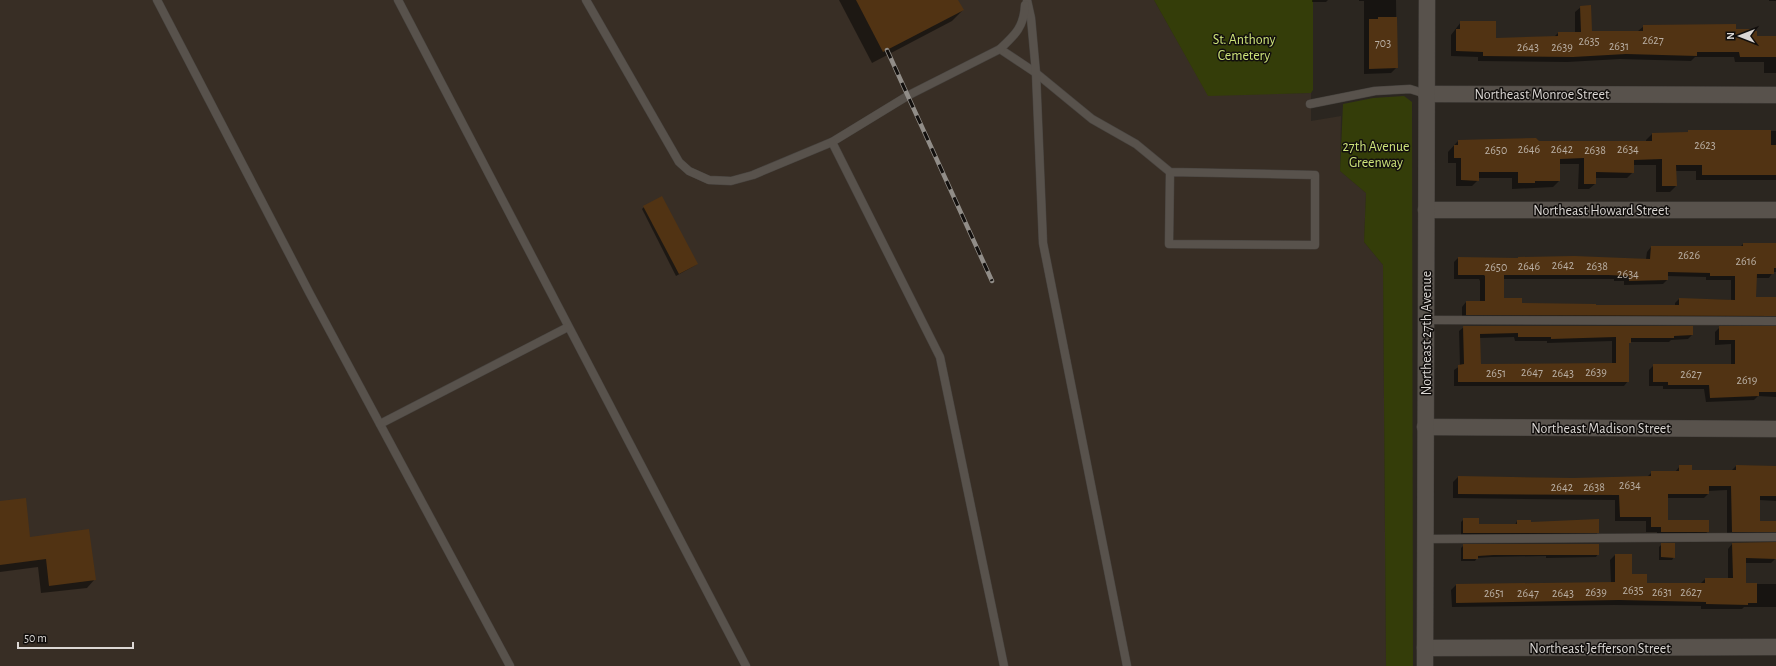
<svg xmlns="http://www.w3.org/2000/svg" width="1776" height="666" viewBox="0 0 1776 666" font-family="'Alegreya Sans',sans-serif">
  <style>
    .built { fill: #382e25 }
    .green { fill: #343d09 }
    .shadow { fill: #0007; fill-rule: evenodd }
    .building { fill: #513313; fill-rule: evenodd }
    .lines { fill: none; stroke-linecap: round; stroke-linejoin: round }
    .service-casing { stroke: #47433f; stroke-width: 9 }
    .minor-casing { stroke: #47433f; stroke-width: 17 }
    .service { stroke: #58524c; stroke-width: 8 }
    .minor { stroke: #58524c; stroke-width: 16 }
    .rail-casing { stroke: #918d88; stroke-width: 4.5 }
    .rail { stroke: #120f0d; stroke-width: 3; stroke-dasharray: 9; stroke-linecap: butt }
    .labels { text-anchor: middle; stroke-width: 3; stroke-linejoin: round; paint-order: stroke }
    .number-label { font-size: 12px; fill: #b9afa4 }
    .park-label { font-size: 14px; fill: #cee47a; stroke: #120f0d }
    .street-label { font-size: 14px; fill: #dcd8d5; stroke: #120f0d }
  </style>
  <rect width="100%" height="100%" fill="#2b2620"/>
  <!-- built -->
  <path class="built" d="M0 0H1154L1208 95 1311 93V121L1341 116 1340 171 1366 193 1364 242 1383 265 1386 666H0Z"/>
  <!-- green -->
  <g class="green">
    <path d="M1154 0H1313V90L1311 93 1208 96Z"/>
    <path d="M1404 96 1412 102 1413 666H1386L1383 265 1364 242 1366 193 1340 171 1343 104 1373 98Z"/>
  </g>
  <!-- shadow -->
  <g class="shadow">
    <path d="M839 0H957L963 10 952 21 872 63Z"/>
    <path d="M1312 0H1328L1326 2H1312Z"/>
    <path d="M1359 0H1396L1397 67 1391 73 1364 74V1H1359Z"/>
    <rect x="1769" y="0" width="7" height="1"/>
    <path d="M1581 7 1591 32 1638 31 1644 26 1735 30 1756 37H1776V73H1764V62H1735L1734 57H1695L1691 61 1620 59 1567 62 1478 61V57L1451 56V35L1461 22 1495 39 1553 38 1558 33H1575V12Z"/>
    <path d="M1689 131H1776V180H1696V171H1676V186L1670 192H1656V165H1633V172L1627 178H1595V184L1589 189H1578L1579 164H1559V181L1553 187 1512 189V178H1478V180L1472 186H1456V163H1448V152L1458 141 1646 142V140L1652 134 1687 133Z"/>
    <path d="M644 207 697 264 694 266 676 276 642 209Z"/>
    <path d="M1743 244H1776V272H1773L1769 278H1756L1755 298 1776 299V322L1462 319V307L1466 302H1480V281L1479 279H1454V262L1458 258 1646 259 1647 252 1651 247H1740ZM1667 276 1706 277V280H1731V300L1679 299 1675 303V306H1595L1521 304 1503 299V279H1614V281H1624V285L1663 284 1667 280Z"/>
    <path d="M1464 327 1692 335 1688 339 1671 340 1669 342H1630L1628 344V381L1624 386H1454V370L1460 366 1459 331ZM1514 337 1515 341H1547V343L1612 341V364L1480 365 1479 338Z"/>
    <path d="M1720 327H1776V397L1758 396 1754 400 1706 402 1704 389H1663V386H1649V370L1654 365H1731V344L1715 345V332Z"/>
    <path d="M1680 466 1691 471H1731L1736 466H1776V501L1759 500V522H1776V537L1727 536V490L1708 491V494L1704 498H1667V521L1708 531 1704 536 1657 537V532H1646V521H1615V500L1453 498V482L1458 477 1618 479 1647 477 1652 472H1675Z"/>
    <path d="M0 502 30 538 95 579 87 588 41 593 38 567 0 572Z"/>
    <path d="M1464 519 1478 525H1515L1517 521 1598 532 1596 535H1461V522Z"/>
    <path d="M1776 543V558L1771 563H1745V584H1776V607H1744L1742 609H1701V606L1614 605 1452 607 1451 590 1456 585 1611 583 1610 560 1615 555 1631 575 1646 584H1700L1705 579H1728V549L1732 544Z"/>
    <path d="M1662 544 1674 557 1672 560H1659V547Z"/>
    <path d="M1464 545 1598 554 1596 557 1546 558V556L1491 557 1477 558 1475 561H1461V548Z"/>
  </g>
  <!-- building -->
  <g class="building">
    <path d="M856 0H958L964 10 883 52Z"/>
    <path d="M1591 5 1592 31H1643V25L1736 24V29H1755V31H1757V36H1776V57H1740L1739 52H1697V56L1626 54 1573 57 1483 56V52L1456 51V29H1460V21H1496V38L1558 36V32H1581L1580 6Z"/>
    <path d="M1378 17H1397L1398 68 1369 69V19H1378Z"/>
    <path d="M1688 130H1771V145H1776V175H1702V165H1676L1677 186H1662V159L1634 160V173L1596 172V184H1584V158L1560 159V181H1535V183H1518V172H1479V181L1461 180V158H1454V145H1458V140L1536 138 1539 141H1652V133L1688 132Z"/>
    <path d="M662 196 698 264 679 274 643 206Z"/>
    <path d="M1743 243H1776V268H1774V274H1757L1756 297H1776V316L1466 315V301H1485V276L1484 275H1458V257L1518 258V257L1574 256 1650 259 1651 246H1743ZM1668 272 1710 273V276H1735V300L1679 298V305H1596V304L1522 303V298H1504V275H1608L1629 276V281L1668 280Z"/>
    <path d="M1463 326H1693V335L1674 336V338H1631V343H1629V382H1458V365L1464 364ZM1518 333V337H1551V339L1616 337V363L1481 364 1480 334Z"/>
    <path d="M1719 326H1776V392H1759V396L1710 398 1709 385H1668V382H1653V364H1735V340H1719Z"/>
    <path d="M1679 465H1692V470H1736V465L1776 466V496H1760V521H1776V532H1732L1731 486H1709V494H1668V520H1709V532H1661V527H1651V517H1620L1619 495 1458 494V476L1573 478 1651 476V471H1679Z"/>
    <path d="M26 498 30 537 89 529 96 580 49 586 46 559 0 565V501Z"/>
    <path d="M1463 518H1479V524H1517V520H1531V522L1599 519V533H1463Z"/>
    <path d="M1776 542V559L1746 558V583H1757V603H1748V605L1706 604V602L1619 600 1456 603V584L1615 582V554H1632V574H1647V583H1705V578H1733L1732 543Z"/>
    <path d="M1661 543H1675V558L1661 557Z"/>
    <path d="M1463 544H1599V555H1494L1478 556V559H1463Z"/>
  </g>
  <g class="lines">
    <defs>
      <g id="service">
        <path d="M157 0 310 294 510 666"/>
        <path d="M398 0 746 666"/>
        <path d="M586 0 679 162 689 171 709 180 731 181 753 175 832 142 909 95 1000 49 1036 73 1092 119 1136 144 1170 172 1315 175V245L1169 244 1170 172"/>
        <path d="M1027 0 1031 18 1036 73 1043 243 1127 666"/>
        <path d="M1000 49C1015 35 1024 27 1025 5"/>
        <path d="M1310 104 1375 91 1410 89 1426 94"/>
        <path d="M832 142 940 357 1004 666"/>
        <path d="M1426 320 1776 321"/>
        <path d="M380 424 568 327"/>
        <path d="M1425 539 1776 537"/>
      </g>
      <g id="minor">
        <path d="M1426 94 1776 95"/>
        <path d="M1426 210H1776"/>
        <path d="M1425 427 1776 429"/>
        <path d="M1425 648 1776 647"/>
        <path d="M1425 666 1427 0"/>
      </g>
    </defs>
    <!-- service casing -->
    <use href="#service" class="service-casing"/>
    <!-- minor casing -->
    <use href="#minor" class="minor-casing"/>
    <!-- service -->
    <use href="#service" class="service"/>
    <!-- minor -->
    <use href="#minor" class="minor"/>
    <defs>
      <path id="rail" d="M887 50 992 281"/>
    </defs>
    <!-- rail casing -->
    <use href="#rail" class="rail-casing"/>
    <!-- rail -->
    <use href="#rail" class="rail"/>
  </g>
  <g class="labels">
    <!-- number labels -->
    <g class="number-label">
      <text x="1653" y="44">2627</text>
      <text x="1589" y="45">2635</text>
      <text x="1383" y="47">703</text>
      <text x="1619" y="50">2631</text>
      <text x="1528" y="51">2643</text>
      <text x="1562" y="51">2639</text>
      <text x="1705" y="149">2623</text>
      <text x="1529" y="153">2646</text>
      <text x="1562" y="153">2642</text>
      <text x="1628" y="153">2634</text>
      <text x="1496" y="154">2650</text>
      <text x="1595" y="154">2638</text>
      <text x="1689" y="259">2626</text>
      <text x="1746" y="265">2616</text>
      <text x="1563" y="269">2642</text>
      <text x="1529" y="270">2646</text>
      <text x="1597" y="270">2638</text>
      <text x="1496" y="271">2650</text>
      <text x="1628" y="278">2634</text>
      <text x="1532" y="376">2647</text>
      <text x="1596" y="376">2639</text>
      <text x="1496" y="377">2651</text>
      <text x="1563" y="377">2643</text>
      <text x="1691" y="378">2627</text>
      <text x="1747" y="384">2619</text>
      <text x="1630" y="489">2634</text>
      <text x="1562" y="491">2642</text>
      <text x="1594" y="491">2638</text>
      <text x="1633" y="594">2635</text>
      <text x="1596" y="596">2639</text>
      <text x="1662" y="596">2631</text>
      <text x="1691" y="596">2627</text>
      <text x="1494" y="597">2651</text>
      <text x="1528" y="597">2647</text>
      <text x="1563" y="597">2643</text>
    </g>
    <!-- park labels -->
    <g class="park-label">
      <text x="1244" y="44">St. Anthony<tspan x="1244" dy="16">Cemetery</tspan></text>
      <text x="1376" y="151">27th Avenue<tspan x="1376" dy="16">Greenway</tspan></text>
    </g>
    <!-- street labels -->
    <g class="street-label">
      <text x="1542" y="99">Northeast Monroe Street</text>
      <text x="1601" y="215">Northeast Howard Street</text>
      <text transform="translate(1426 333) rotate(-90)" y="5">Northeast 27th Avenue</text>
      <text x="1601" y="433">Northeast Madison Street</text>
      <text x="1600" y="653">Northeast Jefferson Street</text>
    </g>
  </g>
  <!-- north arrow -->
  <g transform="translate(1740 36) rotate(270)" stroke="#120f0d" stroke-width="3" paint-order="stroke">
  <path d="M0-3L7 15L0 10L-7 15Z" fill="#dcd8d5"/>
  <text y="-6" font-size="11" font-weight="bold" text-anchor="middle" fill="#dcd8d5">N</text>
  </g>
  <!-- scale -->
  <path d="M18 642v6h115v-6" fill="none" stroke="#dcd8d5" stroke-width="2"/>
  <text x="24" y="642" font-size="12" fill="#dcd8d5" stroke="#120f0d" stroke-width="3" paint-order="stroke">50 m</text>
</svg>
